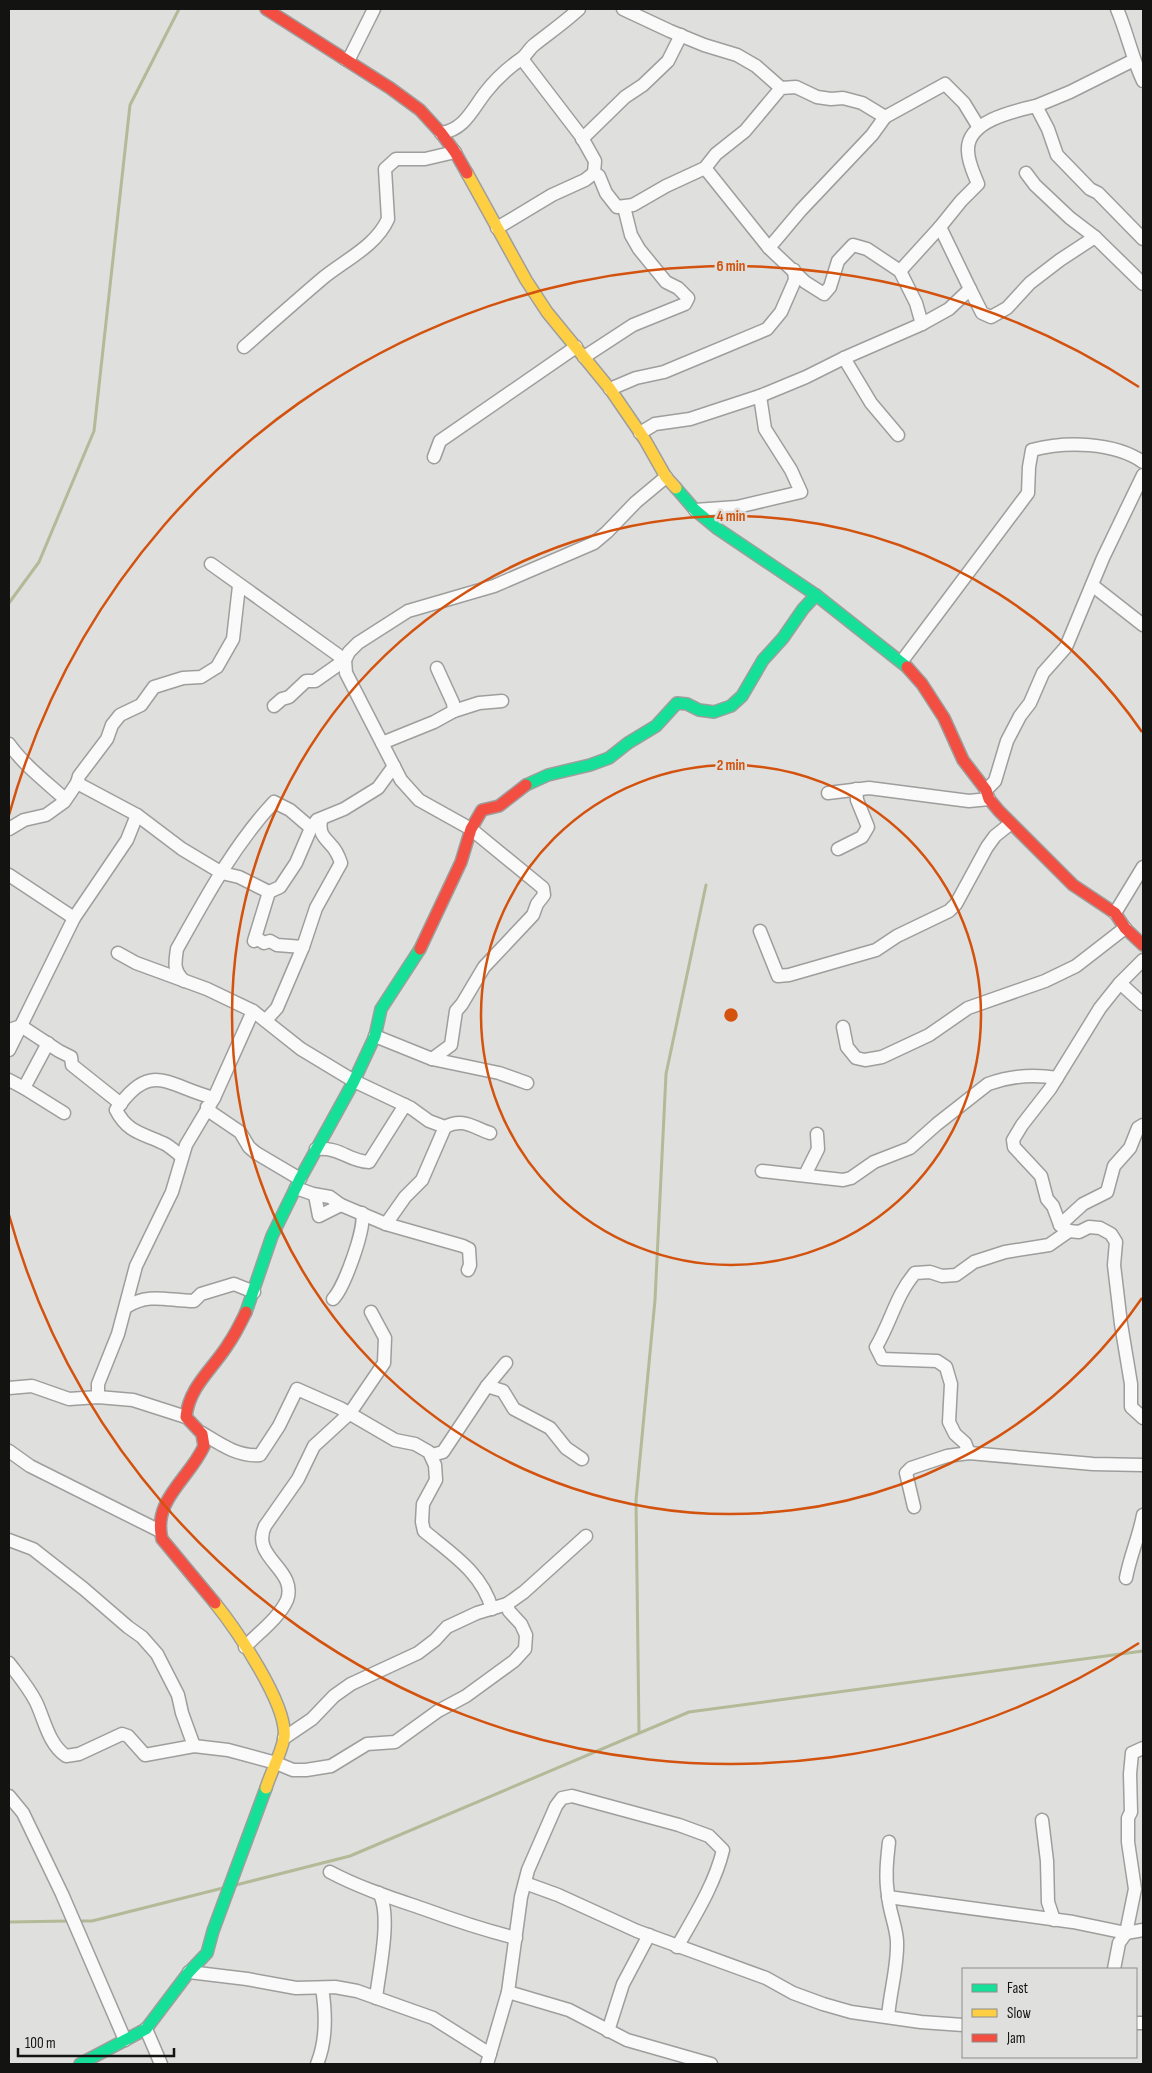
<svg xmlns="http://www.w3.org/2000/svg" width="1152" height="2073" viewBox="0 0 1152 2073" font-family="'Sofia Sans Condensed',sans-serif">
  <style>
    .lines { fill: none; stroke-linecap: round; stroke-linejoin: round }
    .stream { stroke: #b3ba97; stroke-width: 3 }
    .street-casing { stroke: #9e9e9d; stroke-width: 15 }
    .fast-casing { stroke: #9e9e9d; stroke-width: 14 }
    .slow-casing { stroke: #9e9e9d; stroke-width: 14 }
    .jam-casing { stroke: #9e9e9d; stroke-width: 14 }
    .street { stroke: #fafafa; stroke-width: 12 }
    .fast { stroke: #16e098; stroke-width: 11 }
    .slow { stroke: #ffcf43; stroke-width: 11 }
    .jam { stroke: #f24e42; stroke-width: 11 }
    .ring { fill: none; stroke: #d3520d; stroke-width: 2.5 }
    .centre { fill: #d3520d; stroke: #dfe0dd; stroke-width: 2.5 }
    .ring-label { font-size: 15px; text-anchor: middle; font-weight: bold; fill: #d3520d; stroke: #dfe0dd; stroke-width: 5; stroke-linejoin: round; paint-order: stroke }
  </style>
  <rect width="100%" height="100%" fill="#dfdfde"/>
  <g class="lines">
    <!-- stream -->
    <g class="stream">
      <path d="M9 603 39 562 94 431 130 105 179 9"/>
      <path d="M639 1733 636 1500 655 1300 666 1074 706 885"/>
      <path d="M236 1885 350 1856 689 1712 1143 1651"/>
      <path d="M78 1921H92L223 1888"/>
      <path d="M9 1922 69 1921"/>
    </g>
    <defs>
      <g id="street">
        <path d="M623 9 670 31 704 45 737 55 756 66 781 88"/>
        <path d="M1117 9C1127 32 1132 58 1143 81"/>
        <path d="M345 59 350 57 374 9"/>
        <path d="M522 59 581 136 595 161 594 173"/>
        <path d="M1036 106 1070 92 1134 60"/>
        <path d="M885 117 945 84 964 103 978 126"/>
        <path d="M441 133C464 130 472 110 485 93 495 80 508 68 521 59 526 56 529 49 534 45 549 33 565 22 579 9"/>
        <path d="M582 139 625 97 643 85 668 61 681 35"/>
        <path d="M705 168 769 248 805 282 824 294 830 287 838 261 853 245 867 249 900 271 940 227"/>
        <path d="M1026 173 1035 185 1070 218 1095 237 1143 284"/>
        <path d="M497 228 552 195 585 180 594 173 599 176 606 193 617 207 633 205 666 186 705 168 716 154 745 131 781 88 796 87 817 97 831 99 843 98 862 103 885 117 872 135 801 210 769 248"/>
        <path d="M900 271 916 303 922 324"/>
        <path d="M970 289 940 227 961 201 978 184C974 174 968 162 968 151 966 121 1014 111 1036 106L1048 129 1057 155 1090 189 1098 193 1143 239"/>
        <path d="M244 347C270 324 296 301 323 278 345 260 376 246 388 219L385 169 396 159H425L455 152"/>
        <path d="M584 357 633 325 685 304 688 298 678 288 666 282 639 249 631 235 624 207"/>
        <path d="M844 358 871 403 898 435"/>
        <path d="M610 389 636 378 664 372 767 329 781 312 795 280 794 270"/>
        <path d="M640 433 655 424 690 419 760 396 806 377 844 358 922 324 949 309 970 289 982 313 991 317 1007 308 1030 283 1060 260 1095 237"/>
        <path d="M434 457 440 441 576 347"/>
        <path d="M695 510 737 507 801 492 791 470 765 429 760 396"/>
        <path d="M211 564 345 660 346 673 401 780 419 800 471 829 543 888 544 895 537 904 533 915 484 967 462 1004 456 1011 451 1045 432 1059"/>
        <path d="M1092 585 1143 625"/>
        <path d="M902 661 1028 493 1029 467 1032 450C1066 441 1114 442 1143 462"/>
        <path d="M274 706 282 699 289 697 306 681H315L345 660 349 652 358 643 408 611 494 586 594 543 607 532 636 502 666 477"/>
        <path d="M454 711 479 703 502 701"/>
        <path d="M382 743 434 722 454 711 453 703 437 668"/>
        <path d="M9 744C24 765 45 781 65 799"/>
        <path d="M77 783 137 815 182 849 222 873 239 877 269 892"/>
        <path d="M986 790 995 781 1007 741 1020 716 1030 703 1043 673 1066 647 1103 558 1143 475"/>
        <path d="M828 793 869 788 969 801 989 799"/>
        <path d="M9 829 24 820 46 815 64 802 77 783 79 776 107 739 112 725 120 715 141 705 154 687 183 678 201 677 217 667 233 639 239 586"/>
        <path d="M838 849 862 837 868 827 857 800 856 789"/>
        <path d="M9 875 74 918"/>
        <path d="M1115 913 1143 867"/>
        <path d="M760 931 778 976 789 975 876 950 897 936 949 911 956 904 987 847 995 836 1010 824"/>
        <path d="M303 947 277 945 270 941 264 943 258 939 254 941 269 892 280 887 296 863 311 828 317 820 344 809 378 788 394 766"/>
        <path d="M118 953 136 963 207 989 253 1011 301 1049 354 1081 411 1108 429 1121 445 1127C463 1117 474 1128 490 1133"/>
        <path d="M1143 960 1120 983 1100 1008 1050 1089 1022 1125 1013 1140 1014 1147 1041 1176 1047 1199 1053 1206 1060 1225 1069 1231 1079 1232 1089 1227 1100 1228 1111 1234 1116 1242 1114 1265 1121 1324 1131 1384V1407L1143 1418"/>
        <path d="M184 981C173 970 175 963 177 949 206 897 234 845 274 802L290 810 311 828"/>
        <path d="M1120 983 1143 1004"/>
        <path d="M266 1020 277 1008 303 947 316 908 341 863C339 857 336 850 331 845 323 836 319 833 321 820"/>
        <path d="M843 1027 847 1047 856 1058 865 1060 882 1057 929 1035 968 1008 1045 981 1076 966 1125 928"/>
        <path d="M9 1030 21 1026 59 1051 71 1057 72 1065 121 1104"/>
        <path d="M375 1036 432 1059 499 1073 527 1083"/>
        <path d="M9 1050 74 918 127 840 137 815"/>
        <path d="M9 1080 24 1088 48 1043"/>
        <path d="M24 1088 64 1113"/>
        <path d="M207 1107 212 1113 240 1132 249 1147 256 1153 300 1179"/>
        <path d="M316 1149C342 1147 347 1161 369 1162L405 1105"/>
        <path d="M182 1157C176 1152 170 1146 163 1143 142 1133 128 1133 116 1110 151 1059 167 1086 214 1098L253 1011"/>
        <path d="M762 1171 843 1180 851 1178 874 1162 910 1148 937 1124 988 1084C1010 1076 1034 1074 1057 1078"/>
        <path d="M805 1175 818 1149 817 1134"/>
        <path d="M296 1188 313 1194 330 1197 341 1205 386 1224 463 1246 469 1249 470 1265 468 1270"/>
        <path d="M315 1195 319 1216 341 1205"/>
        <path d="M386 1224 405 1197 422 1180 445 1127"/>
        <path d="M1060 1225 1083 1204 1107 1192 1114 1166 1130 1148 1138 1128 1143 1125"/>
        <path d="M333 1299C344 1288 366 1228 362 1213"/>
        <path d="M126 1307C150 1292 168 1301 194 1301L201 1294 234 1284 254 1292"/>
        <path d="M487 1386 503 1391 514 1409 550 1428 566 1448 582 1459"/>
        <path d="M9 1388 32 1386 69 1399 98 1397 133 1400 186 1417"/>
        <path d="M98 1397V1384L118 1334 136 1266 172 1192 186 1145 214 1098"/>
        <path d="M202 1433C220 1444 238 1457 260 1455L279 1426 297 1389 340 1408 395 1440 415 1444 429 1452 435 1465 436 1480 423 1504 422 1522 424 1531C452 1554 482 1573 492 1609"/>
        <path d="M9 1451 30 1466 158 1530"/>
        <path d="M969 1453 965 1443 955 1434 949 1422 951 1384 946 1367 937 1361 882 1359 876 1347C891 1322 896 1295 915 1273L930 1272 942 1276 956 1275 974 1262 1005 1252 1049 1245 1069 1231"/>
        <path d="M432 1455 443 1452 487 1386 506 1363"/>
        <path d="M914 1507 906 1473 911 1468 947 1456 969 1453 1093 1464 1143 1465"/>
        <path d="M9 1540 33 1549 84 1589 128 1627 142 1637 157 1654 178 1695 182 1713 194 1746"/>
        <path d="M1126 1578C1130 1556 1139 1537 1143 1515"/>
        <path d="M245 1647C258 1633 279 1618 287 1600 298 1569 250 1558 265 1526L298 1479 314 1446 350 1413 384 1363 385 1338 371 1312"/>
        <path d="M9 1663C18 1675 29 1688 36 1702 45 1721 48 1743 66 1756L79 1754 122 1734 128 1736 145 1755 194 1746 228 1750 276 1763 293 1770H306L331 1766 367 1744 395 1742 438 1711 466 1696 514 1661 525 1649 526 1635 521 1624 509 1611 507 1604"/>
        <path d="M284 1738 312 1719 334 1696 351 1684 418 1653 435 1640 447 1627 477 1613 507 1604 524 1592 586 1536"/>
        <path d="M9 1796 23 1813 62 1894 125 2040"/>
        <path d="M1042 1820 1047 1861 1048 1902 1054 1920"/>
        <path d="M330 1872C360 1888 392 1898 424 1909 454 1920 484 1930 516 1938"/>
        <path d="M525 1883 558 1895 637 1931 766 1978 793 1993 823 2004 851 2012 921 2022 963 2025"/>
        <path d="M888 1897 1073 1922 1126 1933 1143 1930"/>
        <path d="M1114 1969 1119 1943 1126 1933 1135 1889 1128 1842V1818L1131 1812 1130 1774 1132 1753 1143 1748"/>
        <path d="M189 1972 247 1979 296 1988 335 1987 357 1991 433 2018 490 2054"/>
        <path d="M508 1992 569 2010 627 2040 711 2064"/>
        <path d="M376 1998C379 1971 392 1915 379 1893"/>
        <path d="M888 2017C890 1991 898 1967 897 1941 896 1925 889 1911 888 1895 885 1877 887 1860 889 1842"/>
        <path d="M1136 2023H1143"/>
        <path d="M146 2029 161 2064"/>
        <path d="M608 2031 623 1984 649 1935"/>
        <path d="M317 2064C327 2040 326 2013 322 1988"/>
        <path d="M487 2064 508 1992 521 1897 528 1870 556 1806 562 1798 572 1796 679 1825 709 1836 723 1850C715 1884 694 1917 677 1947"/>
      </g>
      <g id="fast">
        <path d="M676 488 695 510 718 529 816 595 907 667"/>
        <path d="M526 785 548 775 590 765 609 758 628 743 656 726 677 703 687 704 699 710 714 712 731 706 742 696 763 660 783 638 803 609 816 595"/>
        <path d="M246 1312 272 1236 300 1179 354 1081 375 1036 381 1009 420 949"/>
        <path d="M80 2064 146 2029 189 1972 207 1953 213 1931 266 1788"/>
      </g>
      <g id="slow">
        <path d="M467 173 526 280 547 312 610 389 645 440 666 477 676 488"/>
        <path d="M215 1603C235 1628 289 1706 284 1738 281 1754 271 1772 266 1788"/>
      </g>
      <g id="jam">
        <path d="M266 9 390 88 420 110 441 133 455 152 467 173"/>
        <path d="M907 667 922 684 944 718 963 760 986 790 989 799 999 811 1073 885 1115 913 1125 928 1143 945"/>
        <path d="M420 949 461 862 471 829 482 810 499 806 526 785"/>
        <path d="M215 1603 162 1539C152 1500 190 1478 204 1446L202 1434 186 1417C189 1386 214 1368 229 1343 236 1333 241 1322 246 1312"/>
      </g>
    </defs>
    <!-- street casing -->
    <use href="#street" class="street-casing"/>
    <!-- fast casing -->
    <use href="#fast" class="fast-casing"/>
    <!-- slow casing -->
    <use href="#slow" class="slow-casing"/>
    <!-- jam casing -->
    <use href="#jam" class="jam-casing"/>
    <!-- street -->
    <use href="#street" class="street"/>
    <!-- fast -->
    <use href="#fast" class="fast"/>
    <!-- slow -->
    <use href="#slow" class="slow"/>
    <!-- jam -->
    <use href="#jam" class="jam"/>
  </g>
  <!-- distance rings -->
  <g class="ring">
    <circle cx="731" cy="1015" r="250"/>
    <path d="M1142 1298A499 499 0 1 1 1142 732"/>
    <path d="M1139 1643A749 749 0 0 1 9 1215M9 815A749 749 0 0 1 1139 387"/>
  </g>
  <circle cx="731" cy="1015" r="8" class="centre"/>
  <g class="ring-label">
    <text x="731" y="271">6 min</text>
    <text x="731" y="521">4 min</text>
    <text x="731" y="770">2 min</text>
  </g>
  <!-- border -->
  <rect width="1152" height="2073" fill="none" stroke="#131312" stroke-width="20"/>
  <!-- legend -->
  <rect x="962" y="1968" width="175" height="90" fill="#dfe0dd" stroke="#8d8e8c"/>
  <rect x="972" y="1984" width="25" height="8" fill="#16e098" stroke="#8d8e8c"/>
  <text x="1007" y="1993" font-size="15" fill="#131312">Fast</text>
  <rect x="972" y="2009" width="25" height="8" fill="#ffcf43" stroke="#8d8e8c"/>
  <text x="1007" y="2018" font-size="15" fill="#131312">Slow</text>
  <rect x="972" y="2034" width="25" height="8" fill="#f24e42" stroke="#8d8e8c"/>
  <text x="1007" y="2043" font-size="15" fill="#131312">Jam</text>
  <!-- scale -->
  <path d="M18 2048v8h156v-8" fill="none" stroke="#131312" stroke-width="2.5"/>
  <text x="25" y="2048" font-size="15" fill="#131312" stroke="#dfe0dd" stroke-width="4" paint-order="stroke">100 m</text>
</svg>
